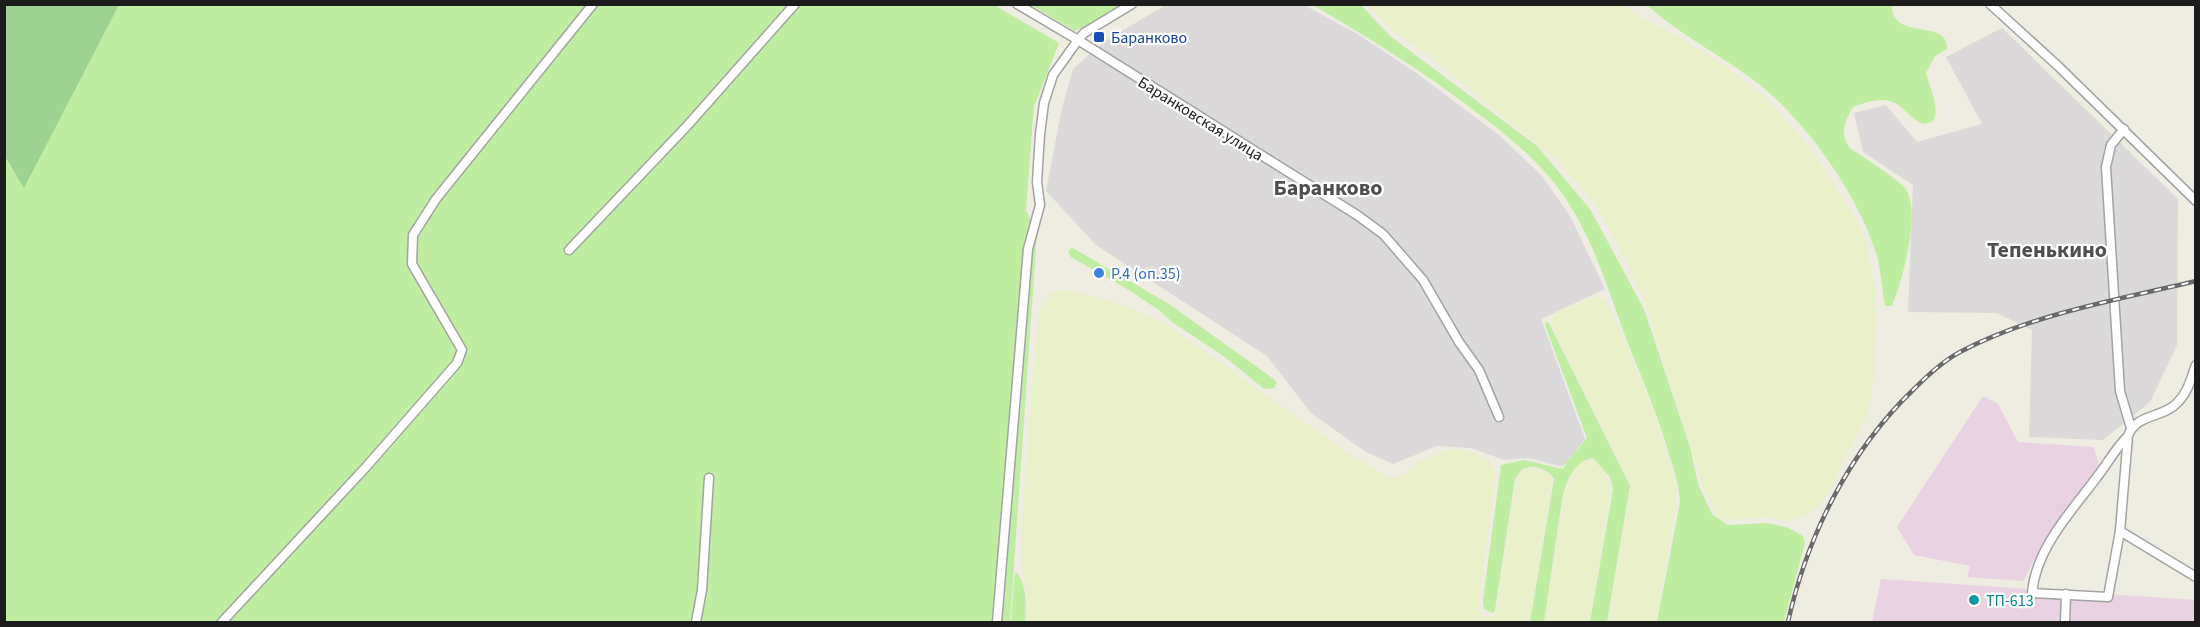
<svg xmlns="http://www.w3.org/2000/svg" width="2200" height="627" viewBox="0 0 2200 627" font-family="'Source Sans 3',sans-serif">
  <style>
    .residential { fill: #dbd9d9 }
    .industrial { fill: #e9d2e2 }
    .farmland { fill: #e9f0ca }
    .grass { fill: #bfeea2 }
    .forest { fill: #9ed292 }
    .lines { fill: none; stroke-linecap: round; stroke-linejoin: round }
    .minor-casing { stroke: #a3a3a3; stroke-width: 11 }
    .minor { stroke: #fff; stroke-width: 8 }
    .rail-casing { stroke: #6a6a6a; stroke-width: 4.5 }
    .rail { stroke: #fff; stroke-width: 2; stroke-dasharray: 7; stroke-linecap: butt }
    .transit-dot { fill: #1a4fb4; stroke: #fff; stroke-width: 2 }
    .shop-dot { fill: #3f7fe0; stroke: #fff; stroke-width: 2 }
    .culture-dot { fill: #0f9aa8; stroke: #fff; stroke-width: 2 }
    .labels { text-anchor: middle; stroke-width: 4.5; stroke-linejoin: round; paint-order: stroke }
    .transit-label { font-size: 16px; fill: #164399; stroke: #fff; text-anchor: start }
    .street-label { font-size: 16px; fill: #1c1c1c; stroke: #fff }
    .shop-label { font-size: 16px; fill: #366cbe; stroke: #fff; text-anchor: start }
    .culture-label { font-size: 16px; fill: #0d838f; stroke: #fff; text-anchor: start }
    .district-label { font-size: 22px; font-weight: bold; fill: #4f4f4f; stroke: #fff }
  </style>
  <rect width="100%" height="100%" fill="#efece1"/>
  <!-- residential -->
  <g class="residential">
    <path d="M1166 5H1304L1359 35 1419 75 1499 135 1542 176 1570 216 1605 289 1541 319 1585 439 1562 467 1530 458 1504 460 1471 448 1437 446 1393 464 1366 452 1311 413 1267 356 1096 245 1046 191 1062 108 1073 69 1105 41Z"/>
    <path d="M2002 28 2178 199 2177 345 2150 402 2103 440 2029 437 2032 330 1997 313 1908 312 1913 185 1863 152 1854 113 1886 105 1917 142 1982 124 1946 57Z"/>
  </g>
  <!-- industrial -->
  <g class="industrial">
    <path d="M1983 396 1998 404 2018 442 2094 447 2100 469 2040 550 2023 581 1967 577 1970 566 1914 555 1897 527Z"/>
    <path d="M1881 579 2195 600V622H1872Z"/>
  </g>
  <!-- farmland -->
  <g class="farmland">
    <path d="M1368 5H1622L1640 17 1682 39 1727 67 1764 96 1807 144 1854 215 1867 245 1876 295 1874 372 1870 405 1864 423 1839 469 1832 487 1816 509 1804 516 1785 521 1764 517 1730 520 1717 517 1703 486 1647 309 1625 258 1595 204 1559 162 1432 58 1392 30Z"/>
    <path d="M1063 290 1082 293 1122 305 1163 322 1342 449 1391 479 1401 477 1420 461 1447 450H1460L1474 453 1488 460 1494 469 1495 481 1478 609 1480 614 1485 617 1494 616 1496 613 1516 480 1523 471 1530 468 1547 473 1552 481 1529 622H1026L1028 602 1021 557 1022 517 1039 311 1051 293Z"/>
    <path d="M1596 296 1605 300 1612 312 1655 415 1675 481 1676 505 1656 622H1608L1631 486 1551 324 1554 315 1560 311Z"/>
    <path d="M1590 460H1594L1602 468 1611 489 1589 622H1545L1564 496 1574 470 1583 462Z"/>
  </g>
  <!-- grass -->
  <g class="grass">
    <path d="M119 5H994L1059 43 1034 107 1026 210 1037 233 1010 622H5L4 157 24 187Z"/>
    <path d="M1031 5H1128L1075 31Z"/>
    <path d="M1313 5H1361L1390 36 1537 146 1590 209 1644 309 1690 447 1698 484 1712 514 1728 525 1767 523 1786 527 1803 536 1805 543 1784 622H1657L1680 502C1679 485 1674 470 1669 454 1659 419 1645 385 1631 351 1611 301 1597 246 1567 201 1544 165 1510 137 1476 112 1424 72 1369 38 1313 5Z"/>
    <path d="M1647 5H1892C1891 42 1949 17 1947 49L1935 56 1926 73C1929 85 1945 120 1928 123 1925 124 1922 124 1919 122 1909 117 1901 103 1889 101 1877 98 1865 103 1853 107 1845 120 1839 135 1850 148 1864 158 1894 176 1904 187 1923 209 1902 281 1892 306H1885C1882 290 1881 272 1877 256 1858 194 1804 117 1752 79 1717 53 1679 34 1647 5Z"/>
    <path d="M1073 248 1169 304 1271 377 1277 382 1274 388 1264 389 1225 357 1172 322 1159 310 1127 289 1071 257 1068 252 1070 249Z"/>
    <path d="M1546 322 1549 323 1630 486 1607 622H1590L1613 489 1610 477 1593 458C1574 461 1568 479 1563 494L1544 622H1530L1554 479C1549 471 1536 464 1526 468 1521 469 1518 475 1515 479L1495 610 1493 613 1484 609 1483 600 1501 465 1524 460 1563 469 1567 461 1587 438 1545 325Z"/>
    <path d="M1016 572C1028 586 1026 606 1025 622H1011L1014 578Z"/>
  </g>
  <!-- forest -->
  <path class="forest" d="M5 4 119 5 24 188 5 157Z"/>
  <g class="lines">
    <defs>
      <g id="minor">
        <path d="M1017 4 1078 40 1084 33 1132 4"/>
        <path d="M1990 4 2058 66 2196 201"/>
        <path d="M2124 129 2111 145 2106 167 2120 391 2131 428"/>
        <path d="M569 250 687 126 795 4"/>
        <path d="M2128 436C2115 449 2108 463 2097 477 2071 512 2036 548 2032 593L2108 597 2120 531 2128 436C2135 414 2163 418 2177 403 2188 393 2191 378 2196 365"/>
        <path d="M2120 531 2196 577"/>
        <path d="M222 622 366 467 457 363 462 350 412 264 413 235 436 199 593 4"/>
        <path d="M696 622 702 590 709 478"/>
        <path d="M997 622 1028 249 1040 205 1037 182 1040 134 1044 103 1053 75 1078 40 1357 215 1383 234 1423 280 1459 342 1479 370 1499 417"/>
        <path d="M2065 622 2066 594"/>
      </g>
    </defs>
    <!-- minor casing -->
    <use href="#minor" class="minor-casing"/>
    <!-- minor -->
    <use href="#minor" class="minor"/>
    <defs>
      <path id="rail" d="M1788 622C1807 536 1850 450 1914 389 1928 375 1943 361 1960 352 2032 314 2117 300 2196 281"/>
    </defs>
    <!-- rail casing -->
    <use href="#rail" class="rail-casing"/>
    <!-- rail -->
    <use href="#rail" class="rail"/>
  </g>
  <!-- markers -->
  <rect class="transit-dot" x="1093" y="31" width="12" height="12" rx="3"/>
  <circle class="shop-dot" cx="1099" cy="273" r="6"/>
  <circle class="culture-dot" cx="1974" cy="600" r="6"/>
  <g class="labels">
    <!-- transit labels -->
    <g class="transit-label">
      <text x="1111" y="43">Баранково</text>
    </g>
    <!-- street labels -->
    <g class="street-label">
      <text transform="translate(1201 118) rotate(32)" y="6">Баранковская улица</text>
    </g>
    <!-- shop labels -->
    <g class="shop-label">
      <text x="1111" y="279">Р.4 (оп.35)</text>
    </g>
    <!-- culture labels -->
    <g class="culture-label">
      <text x="1986" y="606">ТП-613</text>
    </g>
    <!-- district labels -->
    <g class="district-label">
      <text x="1328" y="195">Баранково</text>
      <text x="2047" y="257">Тепенькино</text>
    </g>
  </g>
  <!-- border -->
  <rect width="2200" height="627" fill="none" stroke="#1c1c1c" stroke-width="12"/>
</svg>
